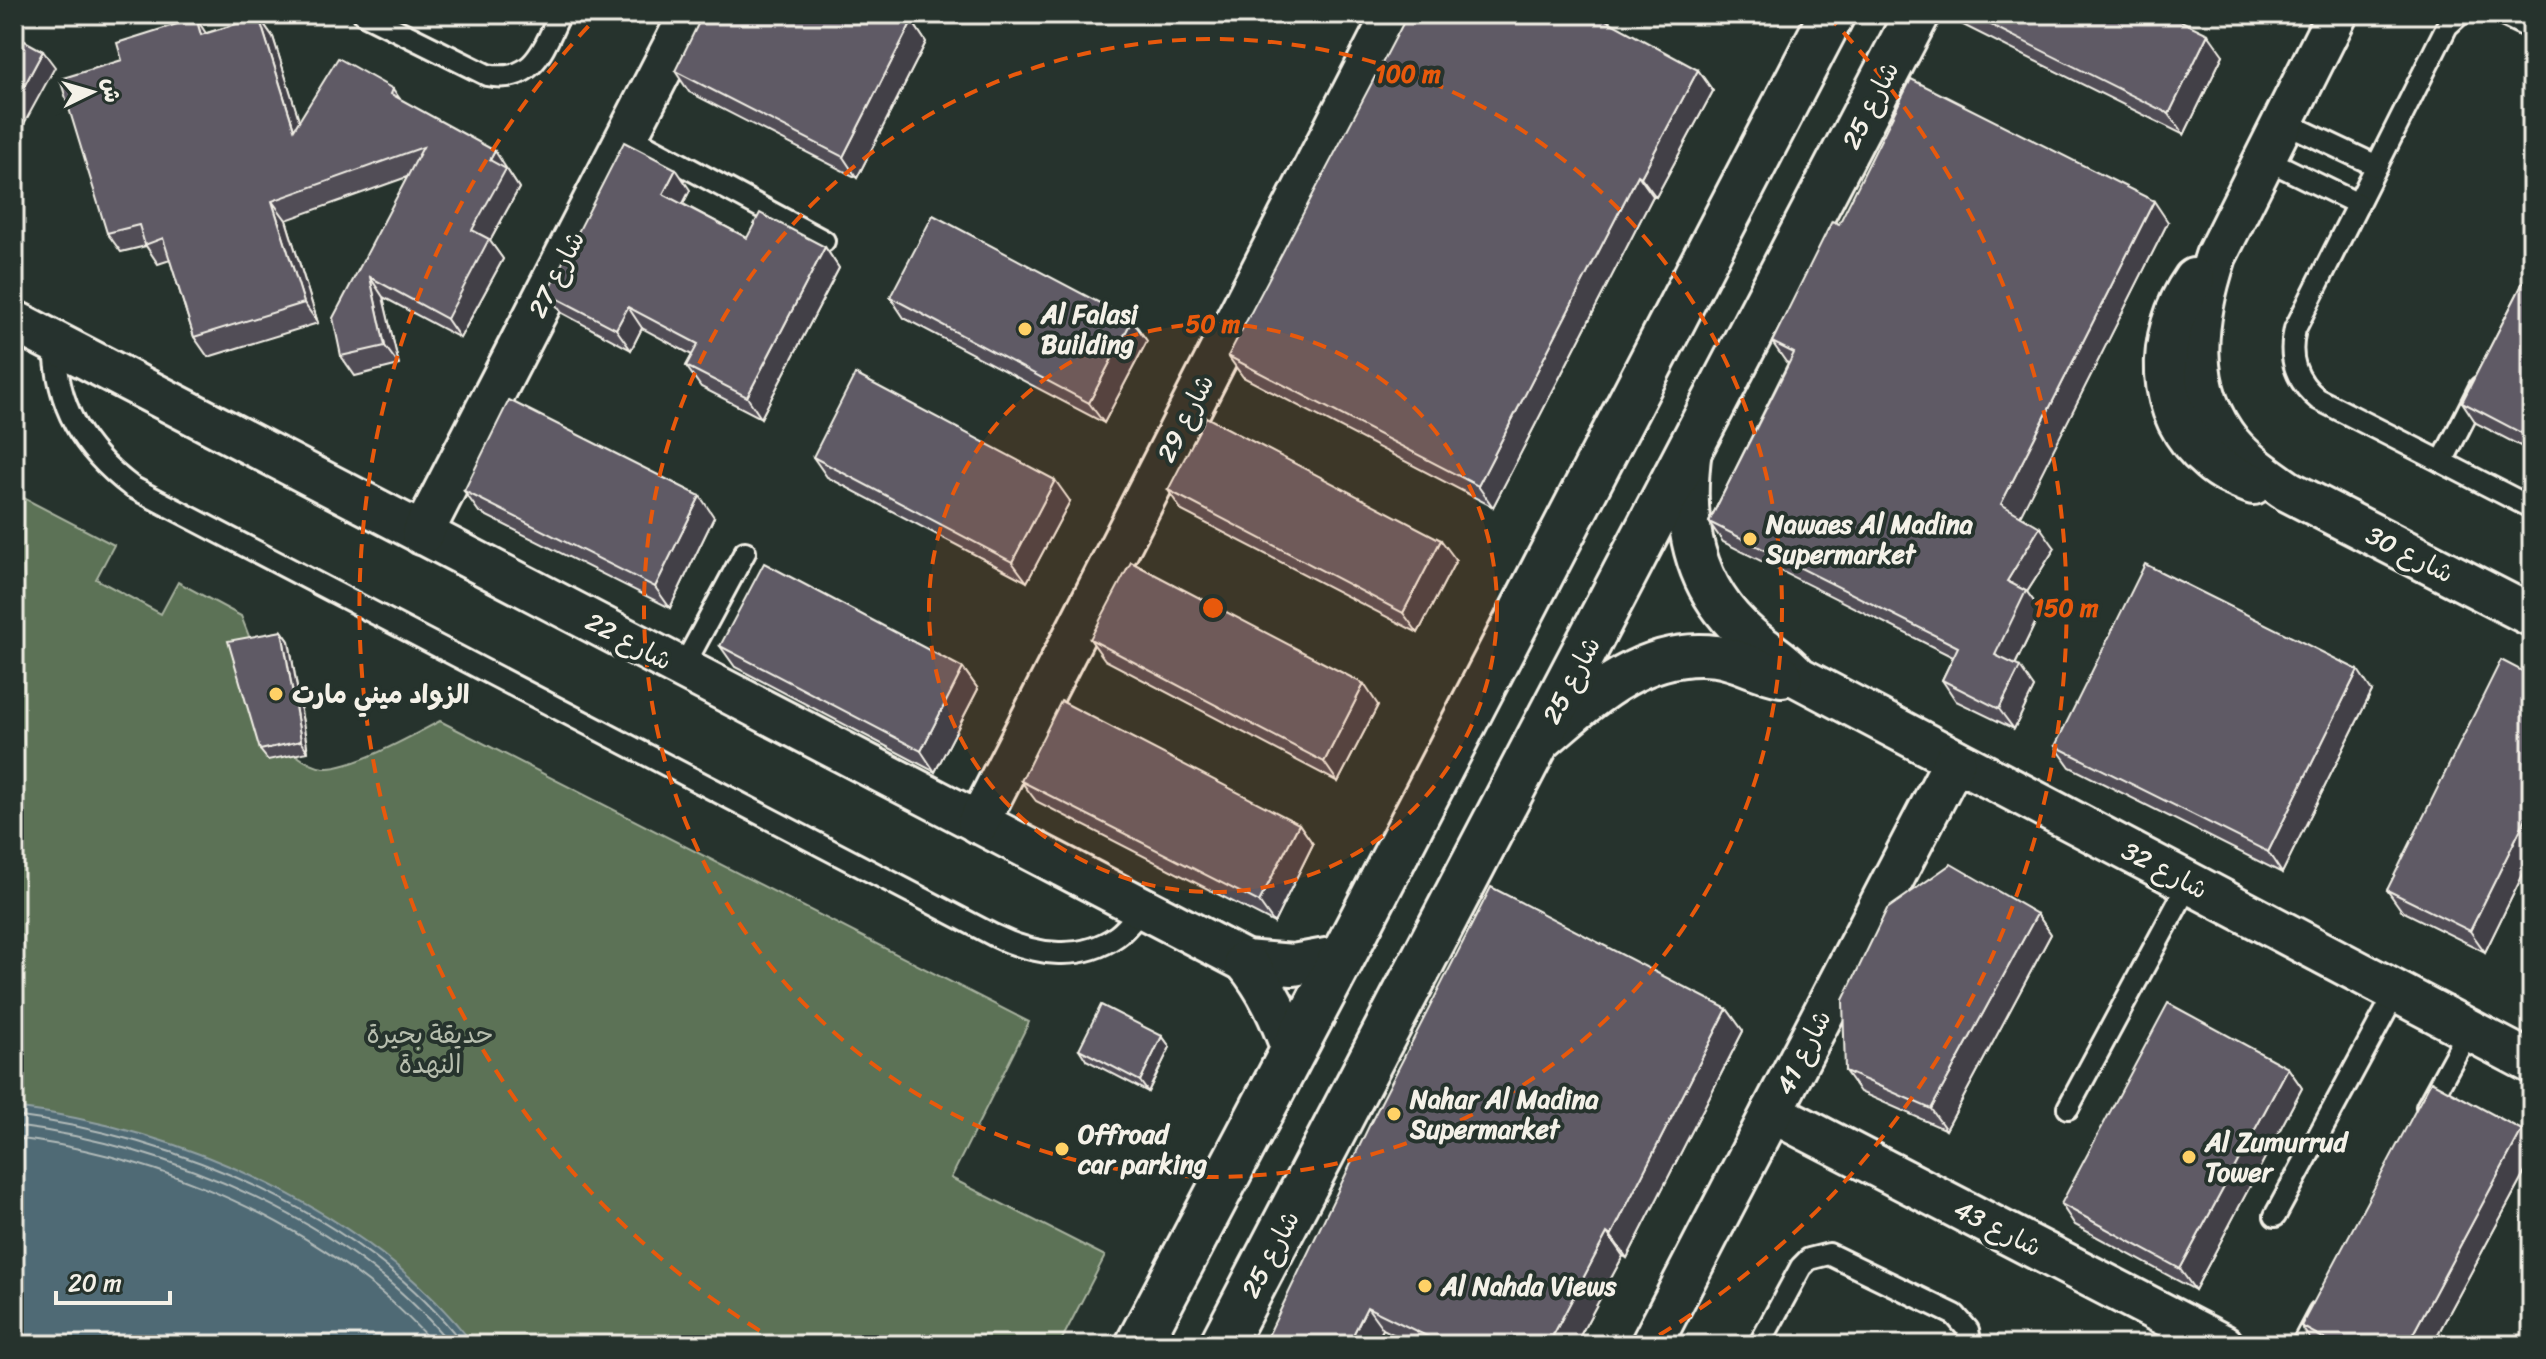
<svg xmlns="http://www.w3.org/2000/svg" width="2546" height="1359" viewBox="0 0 2546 1359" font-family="Sriracha,'Playpen Sans Arabic',sans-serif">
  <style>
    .green { fill: #5b7256; stroke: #a8b29f; stroke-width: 2 }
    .water { fill: #4f6a74; stroke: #91a0a2; stroke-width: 2 }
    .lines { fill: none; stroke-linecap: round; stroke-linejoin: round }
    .shore { stroke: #b2bbba; stroke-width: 2 }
    .lane-casing { stroke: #f4f1e8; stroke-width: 26 }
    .street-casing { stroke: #f4f1e8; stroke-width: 46 }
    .secondary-casing { stroke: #f4f1e8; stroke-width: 50 }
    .lane { stroke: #26332d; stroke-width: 20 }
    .street { stroke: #26332d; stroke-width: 40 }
    .secondary { stroke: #26332d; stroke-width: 44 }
    .wall { fill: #514d57; stroke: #f4f1e8; stroke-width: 2 }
    .shaded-wall { fill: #423f47; stroke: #f4f1e8; stroke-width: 2 }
    .building { fill: #5e5a65; stroke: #f4f1e8; stroke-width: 2 }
    .ring { fill: none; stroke: #e8590c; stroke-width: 4; stroke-dasharray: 14 10 }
    .poi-dot { fill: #ffd166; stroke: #26332d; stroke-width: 3 }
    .labels { text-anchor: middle; stroke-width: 8; stroke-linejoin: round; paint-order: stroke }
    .street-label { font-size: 26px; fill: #f4f1e8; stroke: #26332d }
    .poi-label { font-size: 26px; font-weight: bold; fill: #f4f1e8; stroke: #26332d; text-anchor: start }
    .park-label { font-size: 26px; fill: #b7beae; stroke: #26332d }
    .centre { fill: #e8590c; stroke: #26332d; stroke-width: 4 }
    .ring-label { font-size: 24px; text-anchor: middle; font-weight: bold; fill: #e8590c; stroke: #26332d; stroke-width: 8; stroke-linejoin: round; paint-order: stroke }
  </style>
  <rect width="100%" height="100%" fill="#26332d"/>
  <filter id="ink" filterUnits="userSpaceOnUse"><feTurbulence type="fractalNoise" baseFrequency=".0125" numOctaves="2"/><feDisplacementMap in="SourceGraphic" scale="16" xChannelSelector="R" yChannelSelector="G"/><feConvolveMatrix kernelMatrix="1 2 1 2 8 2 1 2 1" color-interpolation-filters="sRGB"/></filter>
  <g filter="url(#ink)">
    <!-- green -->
    <path class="green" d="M14 493 114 545 96 579 161 614 178 582 241 616 296 755C304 761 313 767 324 768 351 770 414 735 440 721L1029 1022 951 1178 1105 1256 1059 1345H14Z"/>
    <!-- water -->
    <path class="water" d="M14 1108C181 1128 369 1210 474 1345H14Z"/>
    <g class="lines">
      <!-- shore -->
      <g class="shore">
        <path d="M14 1116C175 1136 362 1214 464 1345"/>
        <path d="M14 1126C169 1145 351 1221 451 1345"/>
        <path d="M14 1138C140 1153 268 1204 368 1282 393 1301 414 1323 435 1345"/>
      </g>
      <defs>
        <g id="lane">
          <path d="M364 14 487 75C534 84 543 49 560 14"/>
          <path d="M2460 14 2447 26 2295 329C2288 358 2295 380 2318 399L2442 462 2480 387"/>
          <path d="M2501 14 2532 29"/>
          <path d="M2282 121 2377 166"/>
          <path d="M627 135 824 241"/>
          <path d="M2264 158 2358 204"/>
          <path d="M55 342C56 406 82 449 132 487L993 935C1032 954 1079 963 1117 936 1127 929 1135 917 1143 908"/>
          <path d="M2442 462 2532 508"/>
          <path d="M682 669 745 552"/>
          <path d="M2427 1107 2469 1030"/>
          <path d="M2068 1108 2189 883"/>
          <path d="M2275 1216 2396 992"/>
          <path d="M1759 1345 1801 1267 1809 1259 1829 1254 1955 1315 1968 1330 1971 1345"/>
          <path d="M2302 1345 2319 1313"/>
        </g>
        <g id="street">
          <path d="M2337 14 2216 256C2195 320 2185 388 2231 444 2247 463 2268 477 2288 491L2532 616"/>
          <path d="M2194 279C2155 335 2153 415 2210 461 2222 472 2238 478 2253 484"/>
          <path d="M14 321 1245 961 1293 965 1343 956"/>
          <path d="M1691 449C1681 521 1692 588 1750 637 1766 651 1784 660 1798 677L2532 1063"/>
          <path d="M422 534 690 14"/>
          <path d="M1537 744C1589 699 1642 647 1716 656 1739 659 1759 672 1782 676"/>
          <path d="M978 823 1393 14"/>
          <path d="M1245 961C1268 989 1281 1018 1293 1053"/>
          <path d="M1772 1112 2223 1345"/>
          <path d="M1651 1345 1955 760"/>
        </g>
        <g id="secondary">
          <path d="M1138 1345 1343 956 1832 14"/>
          <path d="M1222 1345 1917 14"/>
        </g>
      </defs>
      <!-- lane casing -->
      <use href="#lane" class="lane-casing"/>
      <!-- street casing -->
      <use href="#street" class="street-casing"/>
      <!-- secondary casing -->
      <use href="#secondary" class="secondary-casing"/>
      <!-- lane -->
      <use href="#lane" class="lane"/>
      <!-- street -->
      <use href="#street" class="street"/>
      <!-- secondary -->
      <use href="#secondary" class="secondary"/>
    </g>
    <!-- wall -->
    <g class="wall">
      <path d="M1950 14H2167L2223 55 2184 135 1955 21Z"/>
      <path d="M259 17 273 37 299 121 393 89 400 99 508 171 519 188 490 241 503 259 460 338 383 297 399 365 355 376 341 356 407 177 286 220 318 323 208 357 194 337 170 260 158 264 146 246 121 252 107 233 206 33Z"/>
      <path d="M912 21 926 42 857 178 689 92 675 71Z"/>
      <path d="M1698 70 1713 91 1656 197 1653 196 1493 507 1243 377 1228 356Z"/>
      <path d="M690 190 683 204 747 238 825 247 839 268 761 418 701 387 686 366 692 355 642 328 631 350 562 313 547 293Z"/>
      <path d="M2168 222 2020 515 2055 548 2027 592 2041 611 2015 665 2034 688 2014 729 1956 701 1942 680 1953 657 1723 542 1709 522 1788 363 1786 362 1772 342 1839 224Z"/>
      <path d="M2532 265V452L2476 423 2462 402Z"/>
      <path d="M890 297 1132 320 1147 341 1104 423 904 318Z"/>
      <path d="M813 457 1070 501 1027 582 827 477Z"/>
      <path d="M1168 490 1456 560 1418 633 1182 511Z"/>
      <path d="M464 491 714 517 670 608 479 512Z"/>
      <path d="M282 631 289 641 308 752 268 760 260 750Z"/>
      <path d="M1090 639 1378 705 1338 782 1105 660Z"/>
      <path d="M720 646 963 668 978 689 935 772 735 667Z"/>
      <path d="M2532 676V856L2485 952 2402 911 2387 890Z"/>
      <path d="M2372 691 2282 873 2070 767 2055 746Z"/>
      <path d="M1021 781 1299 824 1313 844 1274 923 1036 801Z"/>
      <path d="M2037 914 2051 934 1946 1130 1860 1092 1845 1071Z"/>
      <path d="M1727 1009 1743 1031 1627 1258 1623 1256 1575 1345H1415L1383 1329 1375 1345H1245L1265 1342Z"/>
      <path d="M1162 1036 1170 1047 1148 1092 1086 1060 1079 1049Z"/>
      <path d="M2288 1068 2302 1088 2195 1290 2075 1225 2061 1204Z"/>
      <path d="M2522 1130 2532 1145V1159L2432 1345H2314L2301 1326Z"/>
    </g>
    <!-- shaded-wall -->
    <g class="shaded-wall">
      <path d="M259 17 273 37 308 148 294 129Z"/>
      <path d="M196 18 209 38 201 35Z"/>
      <path d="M912 21 926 42 857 178 843 157Z"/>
      <path d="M2208 34 2223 55 2184 135 2169 114Z"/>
      <path d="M43 51 55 67 14 142V105Z"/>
      <path d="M1698 70 1713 91 1656 197 1641 177Z"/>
      <path d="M495 151 519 188 490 241 503 259 460 338 447 319 472 230 490 160Z"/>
      <path d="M676 169 690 190 677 215 663 194Z"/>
      <path d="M1638 175 1653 196 1493 507 1478 486Z"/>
      <path d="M272 201 286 220 318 323 304 303Z"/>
      <path d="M2154 201 2168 222 2016 524 2001 504Z"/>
      <path d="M825 247 839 268 761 418 747 397Z"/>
      <path d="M370 277 383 297 399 365 385 346Z"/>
      <path d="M628 307 642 328 631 350 616 329Z"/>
      <path d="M1132 320 1147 341 1104 423 1089 403Z"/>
      <path d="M2532 417V446L2523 434Z"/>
      <path d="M1055 480 1070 501 1027 582 1012 562Z"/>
      <path d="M700 496 714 517 670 608 655 587Z"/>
      <path d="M2040 527 2055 548 2027 592 2041 611 2010 675 1995 655 2007 581Z"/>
      <path d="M1441 540 1456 560 1418 633 1403 613Z"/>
      <path d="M282 631 289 641 308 752 301 741Z"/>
      <path d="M2020 667 2034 688 2014 729 1999 709Z"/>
      <path d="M963 668 978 689 935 772 921 751Z"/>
      <path d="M2358 670 2372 691 2282 873 2268 852Z"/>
      <path d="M1364 684 1378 705 1338 782 1324 762Z"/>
      <path d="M2532 806V856L2485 952 2470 931Z"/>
      <path d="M1299 824 1313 844 1274 923 1259 902Z"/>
      <path d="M2037 914 2051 934 1946 1130 1931 1109Z"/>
      <path d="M1727 1009 1743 1031 1627 1258 1611 1236Z"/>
      <path d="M1162 1036 1170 1047 1148 1092 1140 1081Z"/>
      <path d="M2288 1068 2302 1088 2195 1290 2180 1269Z"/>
      <path d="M2522 1130 2532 1145V1159L2432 1345H2407Z"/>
      <path d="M1607 1233 1623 1256 1575 1345H1548Z"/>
      <path d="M1367 1307 1383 1329 1375 1345H1348Z"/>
    </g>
    <!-- building -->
    <g class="building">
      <path d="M703 14H898L912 21 843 157 675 71Z"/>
      <path d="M1408 14H1595L1698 70 1641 177 1638 175 1478 486 1228 356Z"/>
      <path d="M1969 14H2167L2208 34 2169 114Z"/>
      <path d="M259 17 294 129 338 58 393 89 391 94 495 151 490 160 506 169 472 230 489 239 447 319 370 277 385 346 341 356 333 318 423 147 272 201 304 303 194 337 163 238 145 245 139 225 107 233 60 79 122 60 117 43 196 18 201 35Z"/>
      <path d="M14 35 43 51 14 105Z"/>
      <path d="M1911 79 2154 201 2001 504 2040 527 2007 581 2026 591 1995 655 2020 667 1999 709 1942 680 1958 647 1709 522 1794 353 1772 342 1832 221 1839 224Z"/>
      <path d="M624 142 676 169 663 194 747 238 760 213 825 247 747 397 686 366 698 344 628 307 616 329 547 293Z"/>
      <path d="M933 215 1132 320 1089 403 890 297Z"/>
      <path d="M2532 265V417L2523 434 2462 402Z"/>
      <path d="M855 374 1055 480 1012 562 813 457Z"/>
      <path d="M509 400 700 496 655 587 464 491Z"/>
      <path d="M1206 417 1441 540 1403 613 1168 490Z"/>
      <path d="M1131 562 1364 684 1324 762 1090 639Z"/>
      <path d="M764 563 963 668 921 751 720 646Z"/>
      <path d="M2145 564 2358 670 2268 852 2055 746Z"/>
      <path d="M282 631 301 741 260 750 228 641Z"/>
      <path d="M2501 660 2532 676V806L2470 931 2387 890Z"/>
      <path d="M1061 701 1299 824 1259 902 1021 781Z"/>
      <path d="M1951 864 2037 914 1931 1109 1845 1071 1843 1000 1887 909Z"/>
      <path d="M1491 887 1727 1009 1611 1236 1607 1233 1548 1345H1445L1367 1307 1348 1345H1245L1251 1334 1265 1342 1371 1122Z"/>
      <path d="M2168 1003 2288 1068 2180 1269 2061 1204Z"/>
      <path d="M1101 1005 1162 1036 1140 1081 1079 1049Z"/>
      <path d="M2431 1081 2522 1130 2407 1345H2336L2301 1326Z"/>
    </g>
  </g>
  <!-- distance rings -->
  <circle cx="1213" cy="608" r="284" fill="#e8590c" fill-opacity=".12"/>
  <g class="ring">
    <circle cx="1213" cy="608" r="284"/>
    <circle cx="1213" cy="608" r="569"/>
    <path d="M780 1343A853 853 0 0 1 599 15M1827 15A853 853 0 0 1 1646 1343"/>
  </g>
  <!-- markers -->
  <g class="poi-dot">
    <circle cx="1025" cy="329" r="8"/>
    <circle cx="1750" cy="539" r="8"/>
    <circle cx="276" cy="694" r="8"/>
    <circle cx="1394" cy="1114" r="8"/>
    <circle cx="1062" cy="1149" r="8"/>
    <circle cx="2189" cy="1157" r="8"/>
    <circle cx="1425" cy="1286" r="8"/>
  </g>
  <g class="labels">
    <!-- street labels -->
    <g class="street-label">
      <text transform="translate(1870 105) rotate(-63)" y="9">شارع 25</text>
      <text transform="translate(556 274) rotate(-63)" y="9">شارع 27</text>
      <text transform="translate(1185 418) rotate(-63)" y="9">شارع 29</text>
      <text transform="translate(2410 554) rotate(27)" y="9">شارع 30</text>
      <text transform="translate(629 641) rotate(28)" y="9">شارع 22</text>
      <text transform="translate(1571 680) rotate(-62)" y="9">شارع 25</text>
      <text transform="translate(2165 870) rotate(28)" y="9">شارع 32</text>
      <text transform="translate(1803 1052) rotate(-63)" y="9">شارع 41</text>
      <text transform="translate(1998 1228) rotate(27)" y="9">شارع 43</text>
      <text transform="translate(1270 1254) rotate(-62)" y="9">شارع 25</text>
    </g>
    <!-- poi labels -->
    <g class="poi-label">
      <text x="1041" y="323">Al Falasi<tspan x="1041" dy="30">Building</tspan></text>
      <text x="1766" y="533">Nawaes Al Madina<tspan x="1766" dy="30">Supermarket</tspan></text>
      <text x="292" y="703">الزواد ميني مارت</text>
      <text x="1410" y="1108">Nahar Al Madina<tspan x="1410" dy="30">Supermarket</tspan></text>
      <text x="1078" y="1143">Offroad<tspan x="1078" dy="30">car parking</tspan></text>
      <text x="2205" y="1151">Al Zumurrud<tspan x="2205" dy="30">Tower</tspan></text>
      <text x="1441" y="1295">Al Nahda Views</text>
    </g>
    <!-- park labels -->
    <g class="park-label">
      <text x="430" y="1043">حديقة بحيرة<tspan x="430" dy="30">النهدة</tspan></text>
    </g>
  </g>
  <circle cx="1213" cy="608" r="12" class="centre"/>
  <g class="ring-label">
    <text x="1408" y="82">100 m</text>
    <text x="1213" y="332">50 m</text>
    <text x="2066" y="616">150 m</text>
  </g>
  <!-- margin -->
  <rect width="2546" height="1359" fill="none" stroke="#26332d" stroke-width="48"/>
  <rect x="24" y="24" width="2498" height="1311" fill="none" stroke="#f4f1e8" stroke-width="3" filter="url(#ink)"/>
  <!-- north arrow -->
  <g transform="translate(92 92) rotate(85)" stroke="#26332d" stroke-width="6" paint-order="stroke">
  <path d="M0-6L14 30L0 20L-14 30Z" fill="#f4f1e8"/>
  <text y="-12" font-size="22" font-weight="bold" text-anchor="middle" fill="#f4f1e8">ش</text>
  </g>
  <!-- scale -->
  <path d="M56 1291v12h114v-12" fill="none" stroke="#f4f1e8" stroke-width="4"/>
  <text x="68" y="1291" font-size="24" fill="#f4f1e8" stroke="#26332d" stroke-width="6" paint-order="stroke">20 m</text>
</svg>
